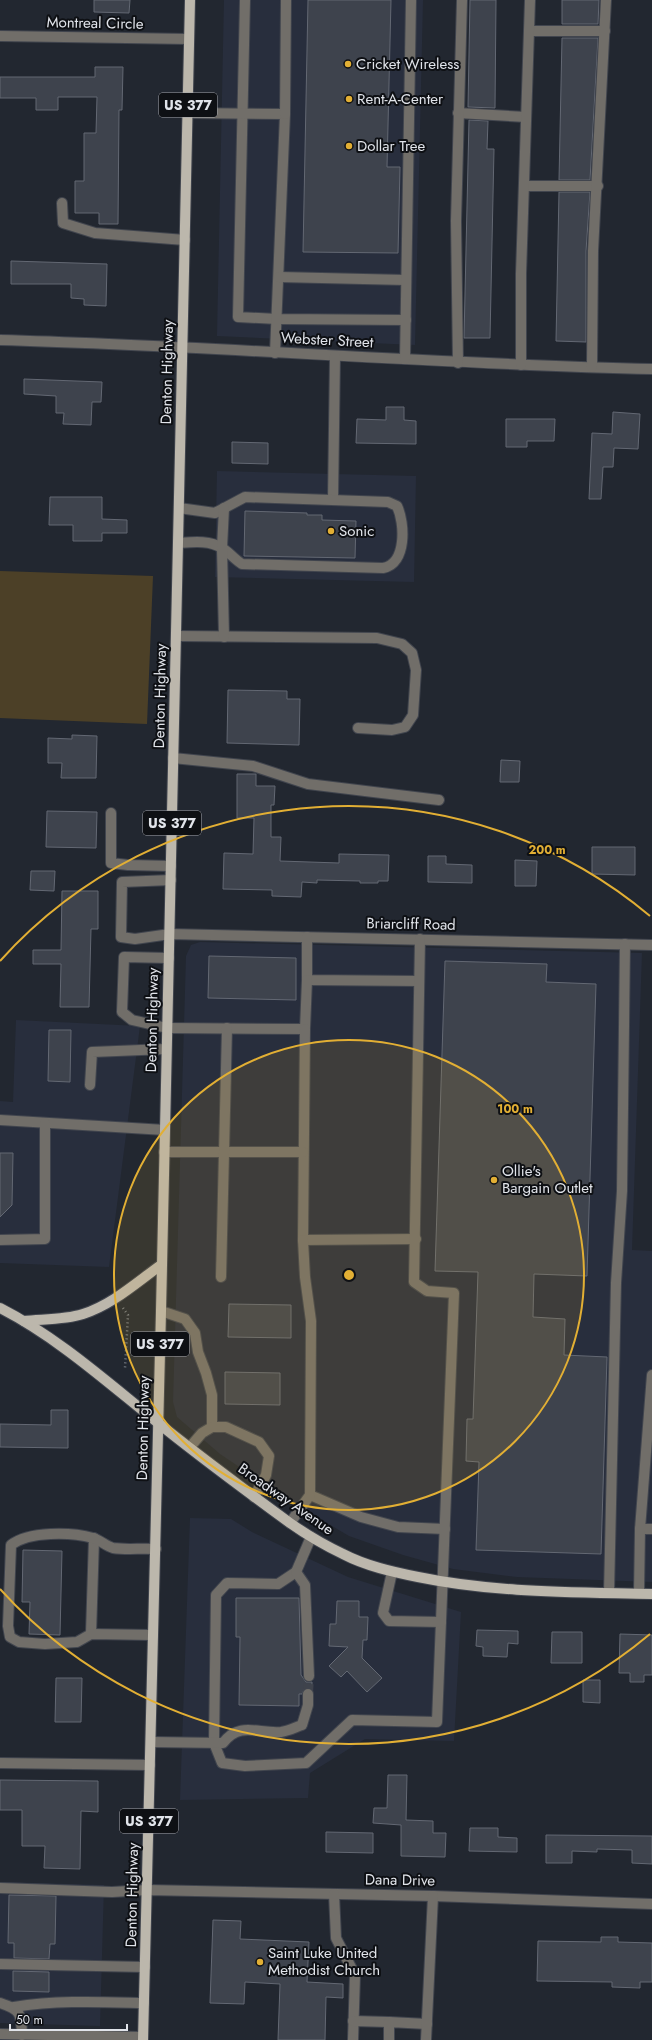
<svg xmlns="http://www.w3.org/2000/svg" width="652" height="2040" viewBox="0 0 652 2040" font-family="Jost,sans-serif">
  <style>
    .built { fill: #282e3d }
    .green { fill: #4c4027 }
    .building { fill: #3e434d; stroke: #636873 }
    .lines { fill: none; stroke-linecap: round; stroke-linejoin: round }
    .minor-tunnel { stroke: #3f434c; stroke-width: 10; stroke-dasharray: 10 5; stroke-linecap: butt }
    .minor-casing { stroke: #41454e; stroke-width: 12 }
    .major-casing { stroke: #41454e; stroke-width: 12 }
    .path { stroke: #7b8087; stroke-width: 2.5; stroke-dasharray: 1 3; stroke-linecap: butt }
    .minor { stroke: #716e69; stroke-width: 10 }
    .major { stroke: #bcb7ac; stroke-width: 10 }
    .ring { fill: none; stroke: #e2af34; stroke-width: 2 }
    .poi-dot { fill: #e2af34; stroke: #0e1014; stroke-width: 1.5 }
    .labels { text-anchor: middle; stroke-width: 4; stroke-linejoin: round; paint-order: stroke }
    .shield { fill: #0e1014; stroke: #a2a4aa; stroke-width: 1 }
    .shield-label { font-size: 14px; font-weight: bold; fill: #e1e4ea }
    .street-label { font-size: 15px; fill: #e1e4ea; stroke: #0e1014 }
    .poi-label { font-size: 15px; fill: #e1e4ea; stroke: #0e1014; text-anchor: start }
    .centre { fill: #e2af34; stroke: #0e1014; stroke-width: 2 }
    .ring-label { font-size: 12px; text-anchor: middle; font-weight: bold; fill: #e2af34; stroke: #0e1014; stroke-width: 4; stroke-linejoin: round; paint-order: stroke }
  </style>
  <rect width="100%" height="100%" fill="#222730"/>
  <!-- built -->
  <g class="built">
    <path d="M224 0H423L415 345 217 336Z"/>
    <path d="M217 471 416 476 414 582 215 577Z"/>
    <path d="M200 942 642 953 632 1250 652 1251V1582L517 1577 453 1569 403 1555 349 1536 288 1500 220 1454 177 1417 173 1402 186 956 191 945Z"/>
    <path d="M16 1020 140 1026 109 1267 0 1263V1101L13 1102Z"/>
    <path d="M190 1518 231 1519 252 1532 348 1577 461 1612 454 1741 365 1739 310 1773 308 1798 180 1800Z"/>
    <path d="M0 1882 104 1885 100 2026 0 2023Z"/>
  </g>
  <!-- green -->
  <path class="green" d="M0 571 153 576 147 724 0 718Z"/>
  <!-- building -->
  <g class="building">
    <path d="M94 0H130L129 13 94 12Z"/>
    <path d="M308 0H391L387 167H400L398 253 303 252Z"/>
    <path d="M470 0H496L495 108 468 107Z"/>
    <path d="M562 0H599L598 24H562Z"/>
    <path d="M562 38H598L590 180H559Z"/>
    <path d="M95 67H123L122 110H119L118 224H99V213H75V181H84V133H96L97 97H58V110H36V98H0V77H95Z"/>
    <path d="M469 120 488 121 487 149H494L490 338H464Z"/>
    <path d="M559 192H590L586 251V342L556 341Z"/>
    <path d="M11 261 107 264 106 306 84 305V299L71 298V284H11Z"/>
    <path d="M24 379 102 382 101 402H92L91 425 63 424 64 413H56V396L24 394Z"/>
    <path d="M386 407H404V420L416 421V444L356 443 357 419 386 420Z"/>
    <path d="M613 412 640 414 638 449 614 448 613 467H603L601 499H589L592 433 612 434Z"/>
    <path d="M506 419H555L554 441H527V447H506Z"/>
    <path d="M232 442 268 443V464L232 463Z"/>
    <path d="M50 497H102V519L127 520V533H102V541H73V525H49Z"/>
    <path d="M245 511 307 513V515H322V520L356 521 355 558 244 556Z"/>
    <path d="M228 690 287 691V699H300L299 745 227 743Z"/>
    <path d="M72 735 97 736 96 778H61L62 763H48V738L72 739Z"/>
    <path d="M501 760 520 761 519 782H500Z"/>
    <path d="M237 774H256V786H275L274 805H271V837H281L280 861 339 863V854L389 855 388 881H378V883H360V881L317 880V883L302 882 301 897 272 896V890L223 889 224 853 253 854 254 818H237Z"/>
    <path d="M47 811 97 812 96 848 46 847Z"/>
    <path d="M592 847H635V875L592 874Z"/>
    <path d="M428 856H446V864L472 865V883L428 882Z"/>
    <path d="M515 860 537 861 536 886H515Z"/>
    <path d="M31 871H55L54 891 30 890Z"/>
    <path d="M62 891H98V929H91L89 1007H60L61 964H33V950H61Z"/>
    <path d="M209 956 296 958V1000L208 998Z"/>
    <path d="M445 961 547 964 546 982 596 984 587 1276 534 1274 533 1317 565 1319 564 1355 607 1357 601 1554 476 1550 479 1462 466 1461 467 1419H473L478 1272 435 1271Z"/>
    <path d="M49 1030H71L70 1082 48 1081Z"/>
    <path d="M0 1153H13L12 1205 0 1217Z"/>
    <path d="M229 1304 291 1305V1338L228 1337Z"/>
    <path d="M225 1372 280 1373V1405L225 1404Z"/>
    <path d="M51 1410H68V1448L0 1447V1424L51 1425Z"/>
    <path d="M23 1550 62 1551 60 1635 29 1634 30 1602H22Z"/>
    <path d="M236 1598H299L301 1675 306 1682H312V1689L305 1688 302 1694H299V1706L239 1705 240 1637H236Z"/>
    <path d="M337 1601H359V1617H368L367 1640H363L362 1658 382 1678 367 1692 347 1671 341 1677 329 1666 348 1647 329 1646 330 1624H336Z"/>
    <path d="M477 1630 518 1631V1644L508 1643 507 1657 483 1656V1647L476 1646Z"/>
    <path d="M552 1632H582V1663H551Z"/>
    <path d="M620 1634 652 1635V1675H644V1682H630V1673H619Z"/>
    <path d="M56 1678H82L81 1722H55Z"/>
    <path d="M583 1680H600V1703L583 1702Z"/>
    <path d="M388 1775H407L406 1820 433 1821V1833H446L445 1857 401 1856V1825L373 1823 374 1808H387Z"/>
    <path d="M0 1780 98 1781V1812L81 1811 80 1869 44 1868 45 1846H22V1810H0Z"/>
    <path d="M470 1828H498V1837L517 1838V1852L469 1851Z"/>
    <path d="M326 1832 373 1833V1853L326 1852Z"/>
    <path d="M546 1835 652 1836V1864L632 1863V1850L597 1849V1852L572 1851V1863H546Z"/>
    <path d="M9 1895 56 1896 55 1944H50L49 1959 14 1958V1943H8Z"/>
    <path d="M213 1920 241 1921 240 1939 309 1942 307 1982 343 1984V1998L326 1997 325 2040H278L280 1984 245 1982 244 2004 210 2003Z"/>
    <path d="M601 1937H618V1942L652 1943V1982H640V1988L612 1987V1982L537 1981 538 1941 601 1942Z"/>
    <path d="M13 1971 49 1972V1992L13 1991Z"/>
  </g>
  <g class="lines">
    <!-- minor-tunnel -->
    <path class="minor-tunnel" d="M308 1694 309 1676"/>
    <defs>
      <g id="minor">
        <path d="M245 0 238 317 277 319 406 320"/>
        <path d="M529 31H605"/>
        <path d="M0 36 189 39"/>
        <path d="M187 113 285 114 275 353"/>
        <path d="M458 113 526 117"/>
        <path d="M285 114 286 0"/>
        <path d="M524 186H598"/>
        <path d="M62 203 63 223 95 233 185 240"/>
        <path d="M279 277 406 280"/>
        <path d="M0 340C217 346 434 364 652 369"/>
        <path d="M405 359 411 0"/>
        <path d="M458 363 456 221 462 0"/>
        <path d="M521 365V274L530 0"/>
        <path d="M592 367 593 251 606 0"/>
        <path d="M333 500 335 356"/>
        <path d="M178 543C193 542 209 540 222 548 228 551 234 559 242 564L383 568C407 564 405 523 397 506L388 502 245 497 215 513 179 508"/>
        <path d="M176 636 377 638 402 644 412 653 416 670 413 715 405 727 392 730 358 728"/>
        <path d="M224 637 222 548 224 508"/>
        <path d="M173 758 253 766 308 784 439 800"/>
        <path d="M111 813V863L128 865 171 866"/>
        <path d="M171 880 122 882 121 937 135 939 170 934 652 945"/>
        <path d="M307 937V980L419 981"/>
        <path d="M169 958 124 957 122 1012 132 1020 167 1028 305 1029 307 980"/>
        <path d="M305 1029 303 1240 416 1239"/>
        <path d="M90 1085 92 1052 166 1049"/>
        <path d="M0 1120 165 1130"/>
        <path d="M164 1152H303"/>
        <path d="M0 1240 45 1239V1123"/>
        <path d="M221 1277 227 1028"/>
        <path d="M161 1311 185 1319 195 1333 198 1352 206 1373 212 1395V1427"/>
        <path d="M190 1447 202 1433 212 1427H226L259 1442 269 1456 266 1475 254 1497"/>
        <path d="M310 1495 361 1517 398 1527 445 1529"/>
        <path d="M290 1523 310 1495 311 1321 305 1277 303 1240"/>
        <path d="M640 1529H652"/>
        <path d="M296 1572 278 1584 227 1583 216 1595 214 1743 222 1763 245 1766 306 1763 352 1720 437 1722 454 1293 427 1291 414 1282 420 939"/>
        <path d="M392 1572 383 1613 389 1621 441 1622"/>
        <path d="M609 1593 616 1283 622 1191 625 944"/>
        <path d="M639 1593 640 1529 652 1375"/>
        <path d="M91 1634 94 1538"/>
        <path d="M153 1635 91 1634 77 1642 45 1644 19 1642 10 1637 8 1626 11 1545C29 1531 71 1532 93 1538 100 1540 106 1546 113 1548 126 1550 142 1548 156 1549"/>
        <path d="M309 1676 305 1585 296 1572 311 1537"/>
        <path d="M151 1742 223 1743C240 1721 258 1734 281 1732 288 1731 296 1727 302 1725L308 1705V1694"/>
        <path d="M0 1763 150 1765"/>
        <path d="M0 1888 112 1892 147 1890 433 1896 652 1904"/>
        <path d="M334 1894 336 1938 355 1975 353 2040"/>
        <path d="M0 1964 145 1967"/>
        <path d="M0 2003C21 2010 21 2013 22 2035"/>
        <path d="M14 2007C58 2000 100 2002 144 2003"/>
        <path d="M353 2021 389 2022"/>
        <path d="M0 2034 143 2037"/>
        <path d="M389 2040V2022L427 2024"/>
        <path d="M426 2040 433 1896"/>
      </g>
      <g id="major">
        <path d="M0 1308C57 1337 107 1382 157 1422 200 1457 245 1490 290 1523 307 1535 324 1545 343 1554 366 1566 393 1572 418 1577 495 1593 574 1592 652 1594"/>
        <path d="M24 1321C43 1319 64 1320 83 1314 112 1305 137 1282 161 1265"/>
        <path d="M143 2040 161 1311 190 0"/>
      </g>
    </defs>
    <!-- minor casing -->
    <use href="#minor" class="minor-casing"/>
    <!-- major casing -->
    <use href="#major" class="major-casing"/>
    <!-- path -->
    <path class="path" d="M123 1308 128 1315 125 1368"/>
    <!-- minor -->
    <use href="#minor" class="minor"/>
    <!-- major -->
    <use href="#major" class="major"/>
  </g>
  <!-- distance rings -->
  <circle cx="349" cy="1275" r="235" fill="#e2af34" fill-opacity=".12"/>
  <g class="ring">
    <circle cx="349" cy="1275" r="235"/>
    <path d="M650 1634A469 469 0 0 1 0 1589M0 961A469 469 0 0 1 650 916"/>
  </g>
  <!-- markers -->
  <g class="poi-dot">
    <circle cx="348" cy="64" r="4"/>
    <circle cx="349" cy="99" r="4"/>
    <circle cx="349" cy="146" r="4"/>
    <circle cx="331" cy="531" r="4"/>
    <circle cx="494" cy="1180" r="4"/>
    <circle cx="260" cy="1962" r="4"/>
  </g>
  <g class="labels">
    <!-- shield labels -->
    <g class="shield">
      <rect x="159" y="93" width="58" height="24" rx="3"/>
      <rect x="143" y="811" width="58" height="24" rx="3"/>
      <rect x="131" y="1332" width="58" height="24" rx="3"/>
      <rect x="120" y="1809" width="58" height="24" rx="3"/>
    </g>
    <g class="shield-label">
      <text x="188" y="110">US 377</text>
      <text x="172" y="828">US 377</text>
      <text x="160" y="1349">US 377</text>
      <text x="149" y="1826">US 377</text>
    </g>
    <!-- street labels -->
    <g class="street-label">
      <text transform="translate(95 23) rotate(1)" y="5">Montreal Circle</text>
      <text transform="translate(327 340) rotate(3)" y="5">Webster Street</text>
      <text transform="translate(167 372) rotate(-89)" y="5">Denton Highway</text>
      <text transform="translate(160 696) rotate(-89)" y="5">Denton Highway</text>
      <text transform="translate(411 924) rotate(1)" y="5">Briarcliff Road</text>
      <text transform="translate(152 1020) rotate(-89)" y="5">Denton Highway</text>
      <text transform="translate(143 1428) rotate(-89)" y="5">Denton Highway</text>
      <text transform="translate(286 1499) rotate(35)" y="5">Broadway Avenue</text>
      <text transform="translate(400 1880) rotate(1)" y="5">Dana Drive</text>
      <text transform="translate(132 1895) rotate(-89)" y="5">Denton Highway</text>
    </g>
    <!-- poi labels -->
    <g class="poi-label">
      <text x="356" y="69">Cricket Wireless</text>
      <text x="357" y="104">Rent-A-Center</text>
      <text x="357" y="151">Dollar Tree</text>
      <text x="339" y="536">Sonic</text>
      <text x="502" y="1176">Ollie's<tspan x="502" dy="17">Bargain Outlet</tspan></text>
      <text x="268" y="1958">Saint Luke United<tspan x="268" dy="17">Methodist Church</tspan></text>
    </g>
  </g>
  <circle cx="349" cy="1275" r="6" class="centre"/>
  <g class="ring-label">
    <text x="547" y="854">200 m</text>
    <text x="515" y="1113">100 m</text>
  </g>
  <!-- scale -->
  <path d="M10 2024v6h117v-6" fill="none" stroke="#e1e4ea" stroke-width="2"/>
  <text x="16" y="2024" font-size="12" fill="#e1e4ea" stroke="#0e1014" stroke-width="3" paint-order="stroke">50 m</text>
</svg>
